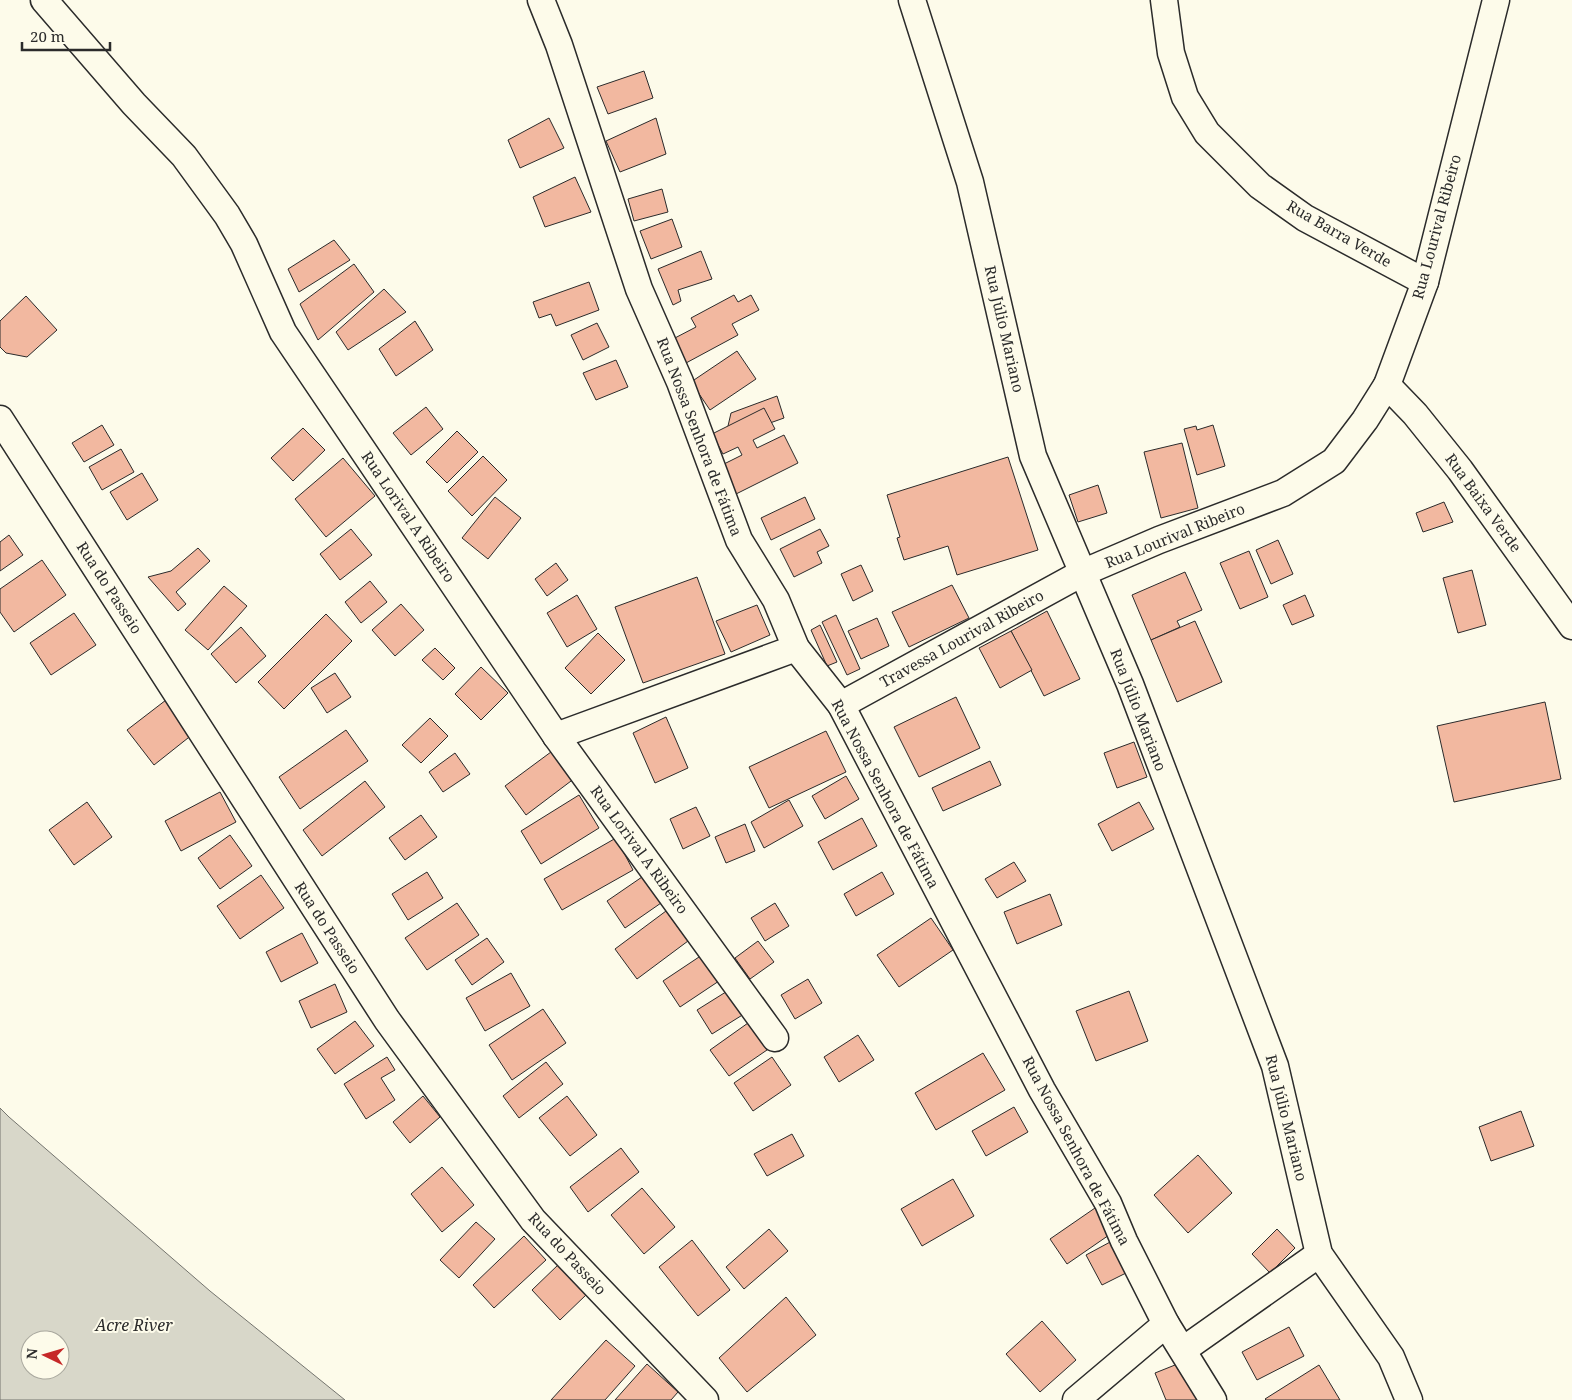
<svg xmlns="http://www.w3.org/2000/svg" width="1572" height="1400" viewBox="0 0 1572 1400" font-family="'Noto Serif',serif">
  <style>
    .water { fill: #d8d7c9; stroke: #74746e; fill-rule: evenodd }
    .building { fill: #f2b8a0; stroke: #2b2b2b }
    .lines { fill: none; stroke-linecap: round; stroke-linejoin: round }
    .minor-casing { stroke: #2b2b2b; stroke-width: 29 }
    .minor { stroke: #fdfbea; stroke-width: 26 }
    .labels { text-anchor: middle; stroke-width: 4; stroke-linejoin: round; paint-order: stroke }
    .street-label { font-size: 15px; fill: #2b2b2b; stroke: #fdfbea }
    .water-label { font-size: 16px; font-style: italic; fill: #2b2b2b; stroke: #fdfbea }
  </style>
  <rect width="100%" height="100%" fill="#fdfbea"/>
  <!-- water -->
  <path class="water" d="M0 1108 9 1117 210 1291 345 1400H0ZM30 1340H60V1370H30Z"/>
  <!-- building -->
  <g class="building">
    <path d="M644 71 653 98 608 114 597 87Z"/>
    <path d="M549 118 564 148 520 168 508 140Z"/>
    <path d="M656 118 666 154 620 172 606 141Z"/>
    <path d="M575 177 591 212 545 227 533 197Z"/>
    <path d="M662 189 668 212 634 221 628 199Z"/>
    <path d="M672 219 682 247 651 259 640 231Z"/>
    <path d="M334 240 350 260 299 292 288 269Z"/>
    <path d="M701 251 712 279 678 290 681 301 673 305 658 269Z"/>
    <path d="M354 264 374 292 318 340 300 304Z"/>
    <path d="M589 282 599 310 556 326 551 314 539 318 533 302Z"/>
    <path d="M384 289 406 312 348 350 336 332Z"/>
    <path d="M734 295 738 302 751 295 759 310 732 324 738 335 686 363 673 339 696 327 691 318Z"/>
    <path d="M26 296 57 330 27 357 6 353 0 347V321Z"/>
    <path d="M415 321 433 350 396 376 379 349Z"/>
    <path d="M597 323 609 347 583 360 571 335Z"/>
    <path d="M737 351 756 379 710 410 691 382Z"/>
    <path d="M616 360 628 387 596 400 583 373Z"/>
    <path d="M777 396 784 418 725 439 731 413Z"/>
    <path d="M426 407 443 429 411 455 393 433Z"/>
    <path d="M764 408 775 429 753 440 757 448 784 435 798 463 734 495 720 466 742 455 738 447 723 454 712 434Z"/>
    <path d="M102 425 114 445 84 462 72 443Z"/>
    <path d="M1213 425 1225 466 1197 475 1184 429 1196 426 1197 430Z"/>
    <path d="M303 428 325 450 293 481 271 458Z"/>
    <path d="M457 431 478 452 447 483 426 462Z"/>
    <path d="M1182 443 1198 508 1161 518 1144 452Z"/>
    <path d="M121 449 134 472 102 490 89 467Z"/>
    <path d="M483 456 507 480 472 516 448 491Z"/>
    <path d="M1008 457 1038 550 957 575 948 546 904 560 897 538 900 537 887 495Z"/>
    <path d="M343 458 375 496 326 537 295 499Z"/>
    <path d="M142 473 158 500 127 520 110 492Z"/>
    <path d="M1098 485 1107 513 1078 522 1069 495Z"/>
    <path d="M495 497 521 518 488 559 462 538Z"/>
    <path d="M805 497 815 519 771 540 761 518Z"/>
    <path d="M1444 502 1453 522 1423 532 1416 513Z"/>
    <path d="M351 529 372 555 340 580 320 554Z"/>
    <path d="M820 529 829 546 817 552 822 563 794 577 780 549Z"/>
    <path d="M9 535 23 555 0 571V542Z"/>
    <path d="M1278 540 1293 574 1271 584 1256 550Z"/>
    <path d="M198 548 210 561 176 592 186 604 178 611 148 577 171 571Z"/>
    <path d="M1249 551 1268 597 1240 609 1220 563Z"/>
    <path d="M42 560 66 595 14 632 0 612V589Z"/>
    <path d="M556 563 568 580 547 596 535 579Z"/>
    <path d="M861 565 873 591 853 601 841 574Z"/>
    <path d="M1472 570 1486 625 1458 633 1443 578Z"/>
    <path d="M1185 572 1202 610 1177 621 1180 627 1151 640 1132 595Z"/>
    <path d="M697 577 725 654 643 683 615 607Z"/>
    <path d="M370 581 387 602 361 623 345 602Z"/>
    <path d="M952 585 969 618 909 647 892 612Z"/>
    <path d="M224 586 247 606 208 650 185 630Z"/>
    <path d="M577 595 597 629 567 647 547 613Z"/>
    <path d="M1305 595 1314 616 1292 625 1283 605Z"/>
    <path d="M401 604 424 630 395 656 372 630Z"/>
    <path d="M757 605 770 635 731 652 716 621Z"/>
    <path d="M1047 611 1080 679 1044 696 1011 631Z"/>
    <path d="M74 613 96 645 51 675 30 643Z"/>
    <path d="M326 614 352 641 284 709 258 682Z"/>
    <path d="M836 615 860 669 847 675 822 622Z"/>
    <path d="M877 618 889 646 861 659 848 631Z"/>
    <path d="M1195 621 1222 682 1177 702 1151 640Z"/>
    <path d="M820 625 837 662 827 666 811 630Z"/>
    <path d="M241 627 266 656 236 683 211 654Z"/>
    <path d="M1011 631 1032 670 1000 688 979 648Z"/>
    <path d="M598 633 625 660 591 694 565 668Z"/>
    <path d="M435 648 455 668 443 680 422 660Z"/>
    <path d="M481 667 508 693 481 720 455 694Z"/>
    <path d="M335 673 351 697 327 713 311 688Z"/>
    <path d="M956 697 980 748 919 777 894 727Z"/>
    <path d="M166 700 193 734 154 765 127 730Z"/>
    <path d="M1545 702 1561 779 1454 802 1437 726Z"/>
    <path d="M666 717 688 768 655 783 633 733Z"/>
    <path d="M430 718 448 736 421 763 402 745Z"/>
    <path d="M346 730 368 761 300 809 279 777Z"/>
    <path d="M826 731 846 772 769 808 749 767Z"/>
    <path d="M1134 742 1147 777 1117 788 1104 753Z"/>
    <path d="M555 749 575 778 526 815 505 786Z"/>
    <path d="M455 753 470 774 443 792 429 772Z"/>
    <path d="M990 761 1001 785 943 811 932 788Z"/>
    <path d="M846 776 859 799 825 819 812 796Z"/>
    <path d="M365 781 385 807 322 856 303 830Z"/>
    <path d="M220 792 236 822 181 851 165 821Z"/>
    <path d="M579 795 599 828 541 864 521 831Z"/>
    <path d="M789 800 803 826 764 848 751 822Z"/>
    <path d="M87 802 112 837 74 865 49 830Z"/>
    <path d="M1139 802 1154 829 1112 851 1098 824Z"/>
    <path d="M696 807 710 836 683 849 670 819Z"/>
    <path d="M421 815 437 837 405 860 389 838Z"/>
    <path d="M862 818 877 846 833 870 818 842Z"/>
    <path d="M745 824 755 851 726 863 715 837Z"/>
    <path d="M230 835 252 866 220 889 198 858Z"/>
    <path d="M616 838 633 870 562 910 544 879Z"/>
    <path d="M1014 862 1026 881 997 898 985 879Z"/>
    <path d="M427 872 443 898 408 920 392 894Z"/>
    <path d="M882 872 894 894 856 916 844 894Z"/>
    <path d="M261 875 284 908 240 939 217 906Z"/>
    <path d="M642 877 661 903 625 928 607 901Z"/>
    <path d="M1050 894 1062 925 1017 944 1004 912Z"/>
    <path d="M457 903 479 935 427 970 405 938Z"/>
    <path d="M775 903 789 926 765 941 751 918Z"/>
    <path d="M666 911 688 941 637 979 615 949Z"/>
    <path d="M931 918 953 950 899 987 877 955Z"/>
    <path d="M302 933 318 963 281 982 266 952Z"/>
    <path d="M487 938 504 962 472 985 455 960Z"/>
    <path d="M758 941 774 962 750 979 735 958Z"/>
    <path d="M702 955 719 981 680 1007 663 981Z"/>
    <path d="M511 973 530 1006 485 1031 466 998Z"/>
    <path d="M808 979 822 1003 795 1019 781 995Z"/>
    <path d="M335 984 347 1012 311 1028 299 1001Z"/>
    <path d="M729 990 744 1014 712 1034 697 1010Z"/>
    <path d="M1129 991 1148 1041 1096 1061 1076 1011Z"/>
    <path d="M543 1009 566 1043 512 1080 489 1045Z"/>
    <path d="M355 1021 374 1046 335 1074 317 1049Z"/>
    <path d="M748 1023 767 1050 729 1076 710 1050Z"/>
    <path d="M858 1035 874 1060 839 1082 824 1057Z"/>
    <path d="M983 1053 1005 1090 936 1130 915 1093Z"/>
    <path d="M387 1057 395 1070 381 1078 395 1100 366 1119 344 1084Z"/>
    <path d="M772 1057 791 1085 753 1111 734 1083Z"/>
    <path d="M546 1062 563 1084 519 1118 503 1096Z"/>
    <path d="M423 1096 440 1117 410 1143 393 1122Z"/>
    <path d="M567 1096 597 1135 570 1156 539 1118Z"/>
    <path d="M1014 1107 1028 1132 986 1156 972 1131Z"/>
    <path d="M1521 1111 1534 1146 1491 1161 1479 1127Z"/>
    <path d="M792 1134 804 1156 767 1176 754 1154Z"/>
    <path d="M621 1148 639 1172 588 1212 570 1187Z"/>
    <path d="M1198 1155 1232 1193 1188 1233 1154 1195Z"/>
    <path d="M442 1167 474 1205 442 1232 411 1194Z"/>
    <path d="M953 1179 974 1216 922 1246 901 1209Z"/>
    <path d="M642 1188 675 1227 644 1254 611 1215Z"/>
    <path d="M1095 1208 1112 1233 1067 1264 1050 1239Z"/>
    <path d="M476 1222 495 1239 459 1278 440 1260Z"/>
    <path d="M769 1229 788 1251 744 1289 726 1267Z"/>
    <path d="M1277 1229 1295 1248 1270 1273 1252 1254Z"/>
    <path d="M524 1236 546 1260 494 1308 473 1285Z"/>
    <path d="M692 1240 730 1290 698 1316 659 1267Z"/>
    <path d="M1112 1241 1128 1272 1102 1285 1086 1255Z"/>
    <path d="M559 1264 587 1294 560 1320 532 1290Z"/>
    <path d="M786 1297 816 1335 747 1392 719 1358Z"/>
    <path d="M1042 1321 1076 1360 1040 1392 1006 1354Z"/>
    <path d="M1289 1327 1304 1356 1257 1380 1242 1352Z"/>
    <path d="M606 1340 635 1366 605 1400H551Z"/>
    <path d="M1185 1361 1200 1400H1166L1155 1373Z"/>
    <path d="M647 1364 678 1392 671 1400H615Z"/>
    <path d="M1319 1365 1340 1400H1266L1265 1399Z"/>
  </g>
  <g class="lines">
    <defs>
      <g id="minor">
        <path d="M44 0 134 104 184 156 227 215 244 244 283 332 556 736 775 1038"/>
        <path d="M541 0 559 45 639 289 680 382 739 540 776 600 796 648 841 705 1042 1090 1108 1203 1124 1241 1166 1324 1213 1400"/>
        <path d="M912 0 970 182 1033 456 1130 684 1275 1066 1319 1254 1391 1357 1409 1400"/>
        <path d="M1164 0 1171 53 1185 97 1207 133 1260 186 1305 218 1425 282"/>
        <path d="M1387 385 1415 414 1460 470 1572 626"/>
        <path d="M0 419 387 1020 533 1220 705 1400"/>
        <path d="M841 705 1082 573 1159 540 1283 493 1334 461 1365 420 1387 385 1425 282 1496 0"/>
        <path d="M556 736 796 648"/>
        <path d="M1183 1350 1319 1254"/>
        <path d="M1076 1400 1166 1324"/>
      </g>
    </defs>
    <!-- minor casing -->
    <use href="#minor" class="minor-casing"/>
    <!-- minor -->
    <use href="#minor" class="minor"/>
  </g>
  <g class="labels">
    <!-- street labels -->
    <g class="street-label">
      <text transform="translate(1437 227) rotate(-75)" y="5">Rua Lourival Ribeiro</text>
      <text transform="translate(1339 234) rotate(30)" y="5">Rua Barra Verde</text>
      <text transform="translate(1004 329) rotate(77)" y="5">Rua Júlio Mariano</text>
      <text transform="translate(699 437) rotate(69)" y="5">Rua Nossa Senhora de Fátima</text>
      <text transform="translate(1483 503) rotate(54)" y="5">Rua Baixa Verde</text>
      <text transform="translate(408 517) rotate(56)" y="5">Rua Lorival A Ribeiro</text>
      <text transform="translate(1175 536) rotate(-22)" y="5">Rua Lourival Ribeiro</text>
      <text transform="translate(109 588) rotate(57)" y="5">Rua do Passeio</text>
      <text transform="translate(962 639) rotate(-29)" y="5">Travessa Lourival Ribeiro</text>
      <text transform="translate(1138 710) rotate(69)" y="5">Rua Júlio Mariano</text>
      <text transform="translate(885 794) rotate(62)" y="5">Rua Nossa Senhora de Fátima</text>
      <text transform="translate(639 850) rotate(54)" y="5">Rua Lorival A Ribeiro</text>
      <text transform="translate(327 928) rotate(57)" y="5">Rua do Passeio</text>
      <text transform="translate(1286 1118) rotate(76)" y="5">Rua Júlio Mariano</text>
      <text transform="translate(1076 1151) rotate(62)" y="5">Rua Nossa Senhora de Fátima</text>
      <text transform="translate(567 1254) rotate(47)" y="5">Rua do Passeio</text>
    </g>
    <!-- water labels -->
    <g class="water-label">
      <text x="134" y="1331">Acre River</text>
    </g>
  </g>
  <!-- north arrow -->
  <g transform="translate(45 1355) rotate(275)"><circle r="24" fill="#fdfbea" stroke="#a9a89e"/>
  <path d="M0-4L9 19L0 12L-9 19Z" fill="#c62828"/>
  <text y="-8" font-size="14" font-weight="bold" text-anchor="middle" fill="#2b2b2b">N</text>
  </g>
  <!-- scale -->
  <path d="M22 42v8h88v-8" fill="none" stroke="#2b2b2b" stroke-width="2.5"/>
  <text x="30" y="42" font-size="15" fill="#2b2b2b" stroke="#fdfbea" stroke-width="4" paint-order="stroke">20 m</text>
</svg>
